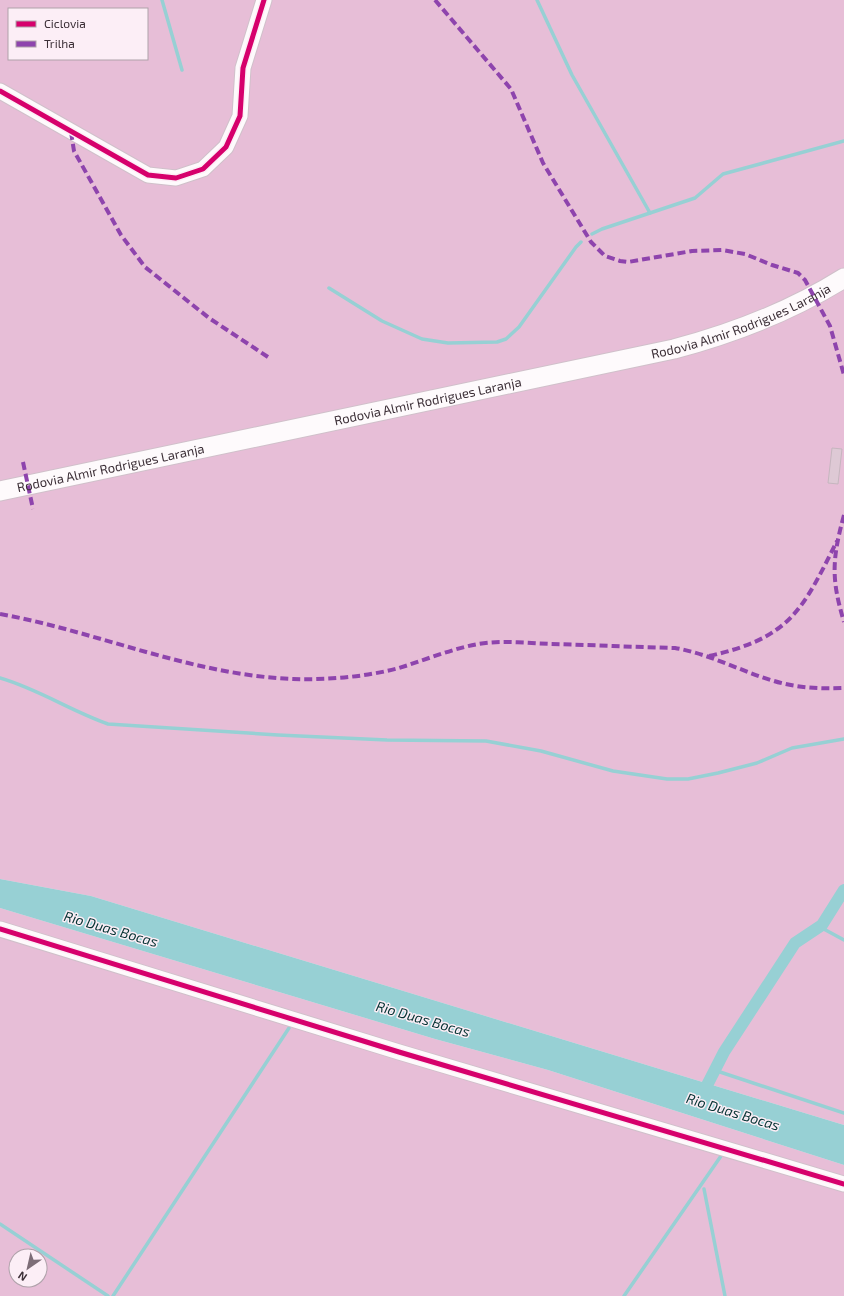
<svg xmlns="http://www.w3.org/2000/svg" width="844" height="1296" viewBox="0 0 844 1296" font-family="'Exo 2',sans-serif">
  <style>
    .green { fill: #e7bed7; fill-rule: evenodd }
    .water { fill: #97d0d4 }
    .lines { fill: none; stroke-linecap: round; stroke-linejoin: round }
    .stream { stroke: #97d0d4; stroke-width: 3.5 }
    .canal { stroke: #97d0d4; stroke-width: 12 }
    .building { fill: #dec9d5; stroke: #c6b6bf }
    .minor-casing { stroke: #d0c0ca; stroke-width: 17 }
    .major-casing { stroke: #d0c0ca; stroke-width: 21 }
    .minor { stroke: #fefafc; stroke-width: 15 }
    .major { stroke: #fefafc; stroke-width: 19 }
    .quiet { stroke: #8e44ad; stroke-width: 4; stroke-dasharray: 8 4; stroke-linecap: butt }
    .cycleway-casing { stroke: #fceef6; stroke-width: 8 }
    .cycleway { stroke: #d6006c; stroke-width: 5 }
    .labels { text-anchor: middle; stroke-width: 3; stroke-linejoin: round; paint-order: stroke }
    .street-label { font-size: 13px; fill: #3c2f37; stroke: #fceef6 }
    .water-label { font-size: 14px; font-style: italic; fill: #053333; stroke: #fceef6 }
  </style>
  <rect width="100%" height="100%" fill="#f5e1ed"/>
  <!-- green -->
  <g class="green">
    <path d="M0 0H844V1125L91 896 0 879ZM9 9H147V59H9Z"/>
    <path d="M0 908 435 1039 548 1070 844 1165V1296H0ZM16 1256H40V1280H16Z"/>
  </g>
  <!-- water -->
  <path class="water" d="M0 879 91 896 844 1125V1165L548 1070 435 1039 0 908Z"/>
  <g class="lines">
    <!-- stream -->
    <g class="stream">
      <path d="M162 0 182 70"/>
      <path d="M537 0 572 75 650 213"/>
      <path d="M592 234 602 229 695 198 723 174 844 141"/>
      <path d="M329 288 382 321 422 339 448 343 497 342 506 339 519 327 576 247 581 242"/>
      <path d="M0 678C38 689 71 711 108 724L278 735 387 740 486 741 541 751 613 771 667 779H688L718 773 757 763 792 748 844 739"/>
      <path d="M820 927 844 940"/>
      <path d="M714 1070 844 1113"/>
      <path d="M704 1189 725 1296"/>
      <path d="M0 1224 108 1296"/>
      <path d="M113 1296 289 1028"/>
      <path d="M624 1296 721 1156"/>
    </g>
    <!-- canal -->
    <path class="canal" d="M700 1099 724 1052 795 943 822 925 844 890"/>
  </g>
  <!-- building -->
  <path class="building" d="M832 448 842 449 838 484 828 483Z"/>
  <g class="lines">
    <defs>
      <g id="minor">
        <path d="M0 91 148 175 176 178 203 169 226 147 240 116 243 68 264 0"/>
        <path d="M0 929 399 1052 844 1184"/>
      </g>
      <g id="major">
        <path id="s1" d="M0 491 674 349C735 333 791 311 844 278"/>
      </g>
    </defs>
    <!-- minor casing -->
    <use href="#minor" class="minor-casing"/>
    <!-- major casing -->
    <use href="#major" class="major-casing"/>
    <!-- minor -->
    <use href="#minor" class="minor"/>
    <!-- major -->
    <use href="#major" class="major"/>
    <!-- quiet -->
    <g class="quiet">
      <path d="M435 0 511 89 543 163 591 242 605 256 620 261 628 262 692 251 722 250 745 254 772 265 798 273 805 280 830 326 844 375"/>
      <path d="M71 132 74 151 121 235 145 267 209 318 268 357"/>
      <path d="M23 462 33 509"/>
      <path d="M844 515C832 559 831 579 844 622"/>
      <path d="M0 614C99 632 191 675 293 679 328 680 365 677 399 668 425 660 451 649 478 644 502 640 527 643 551 644 592 645 634 647 675 648 710 654 740 671 774 681 797 688 820 689 844 688"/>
      <path d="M709 656C790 638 802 611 837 541"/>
    </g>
    <defs>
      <g id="cycleway">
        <path d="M0 91 148 175 176 178 203 169 226 147 240 116 243 68 264 0"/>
        <path d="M0 929 399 1052 844 1184"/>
      </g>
    </defs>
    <!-- cycleway casing -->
    <use href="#cycleway" class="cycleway-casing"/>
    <!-- cycleway -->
    <use href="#cycleway" class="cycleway"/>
  </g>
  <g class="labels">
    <!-- street labels -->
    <g class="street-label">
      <text dy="5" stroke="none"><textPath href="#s1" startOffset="761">Rodovia Almir Rodrigues Laranja</textPath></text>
      <text dy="5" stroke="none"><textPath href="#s1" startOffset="437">Rodovia Almir Rodrigues Laranja</textPath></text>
      <text dy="5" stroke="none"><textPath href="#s1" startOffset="113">Rodovia Almir Rodrigues Laranja</textPath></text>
    </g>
    <!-- water labels -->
    <g class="water-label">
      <text transform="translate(111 929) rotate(16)" y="5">Rio Duas Bocas</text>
      <text transform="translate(423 1019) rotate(16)" y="5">Rio Duas Bocas</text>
      <text transform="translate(733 1112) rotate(17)" y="5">Rio Duas Bocas</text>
    </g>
  </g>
  <!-- legend -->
  <rect x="8" y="8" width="140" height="52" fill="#fceef6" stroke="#afa2aa"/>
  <rect x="16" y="21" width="20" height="6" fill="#d6006c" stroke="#afa2aa"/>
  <text x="44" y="28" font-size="12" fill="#3c2f37">Ciclovia</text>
  <rect x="16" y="41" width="20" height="6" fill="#8e44ad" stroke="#afa2aa"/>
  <text x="44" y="48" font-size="12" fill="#3c2f37">Trilha</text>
  <!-- north arrow -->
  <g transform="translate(28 1268) rotate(214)"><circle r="19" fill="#fceef6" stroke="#afa2aa"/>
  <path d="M0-3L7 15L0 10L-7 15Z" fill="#7d6d77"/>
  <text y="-6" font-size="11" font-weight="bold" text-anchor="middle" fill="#3c2f37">N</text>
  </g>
</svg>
